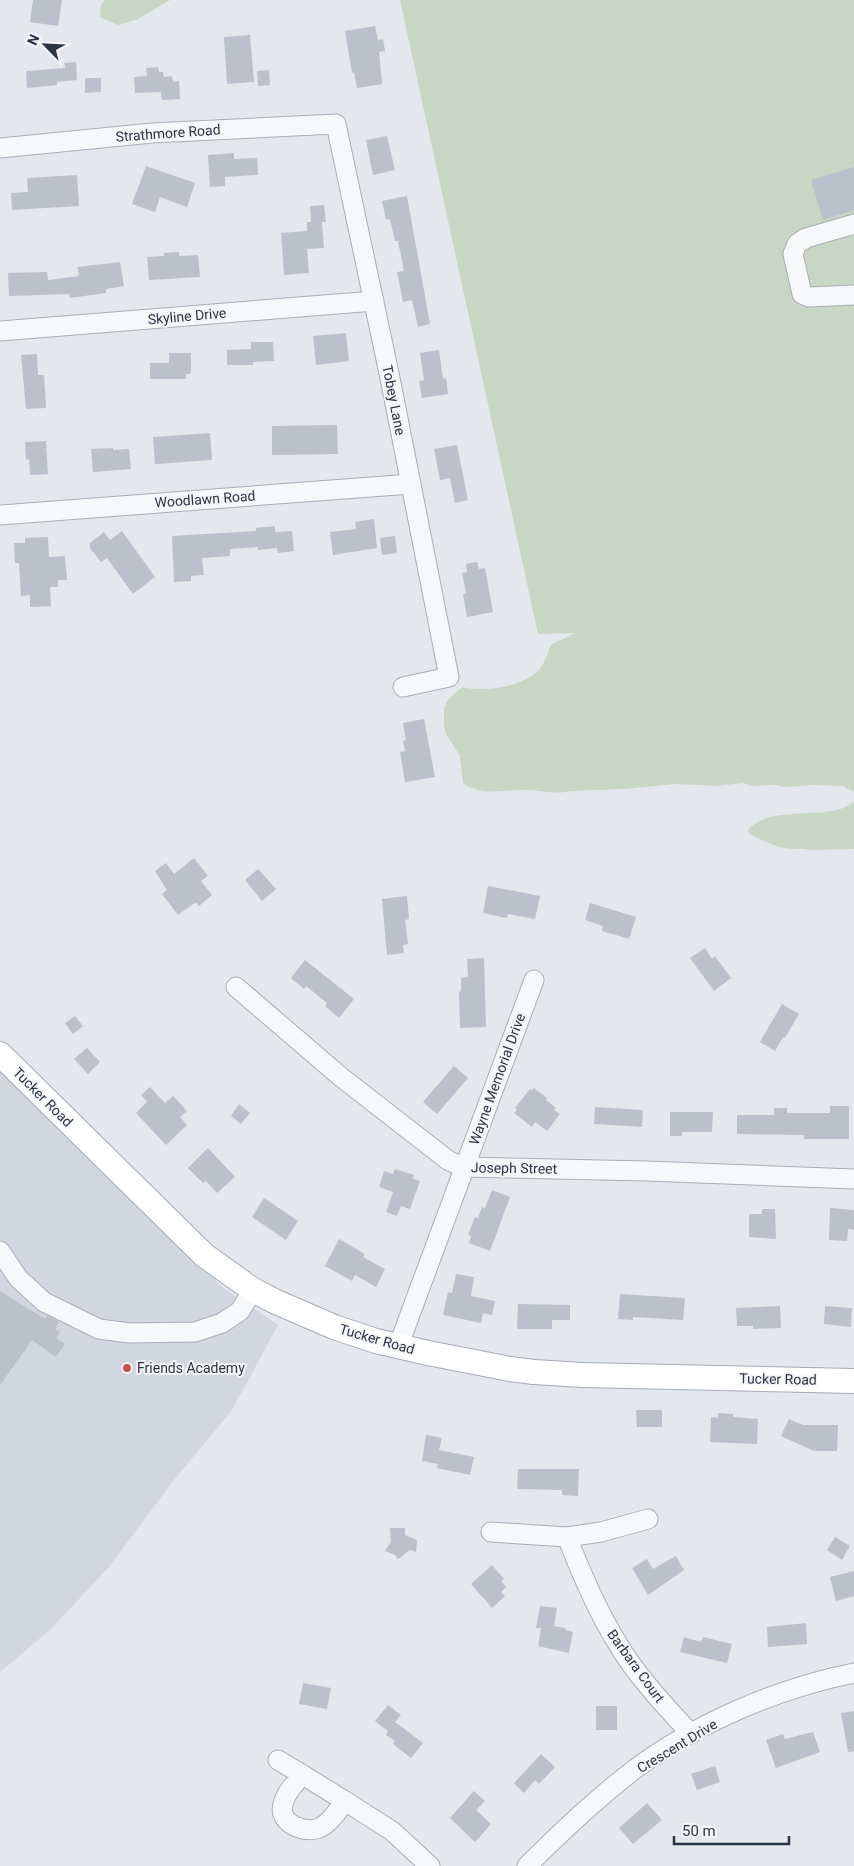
<svg xmlns="http://www.w3.org/2000/svg" width="854" height="1866" viewBox="0 0 854 1866" font-family="Roboto,sans-serif">
  <style>
    .built { fill: #d2d6de }
    .green { fill: #c9d6c5 }
    .building { fill: #bbc0ca }
    .lines { fill: none; stroke-linecap: round; stroke-linejoin: round }
    .minor-casing { stroke: #a9aeb7; stroke-width: 21 }
    .major-casing { stroke: #a3abb8; stroke-width: 26 }
    .minor { stroke: #f7f8fa; stroke-width: 19 }
    .major { stroke: #fff; stroke-width: 24 }
    .poi-dot { fill: #d1495b; stroke: #f4f6f9; stroke-width: 2 }
    .labels { text-anchor: middle; stroke-width: 4; stroke-linejoin: round; paint-order: stroke }
    .street-label { font-size: 14px; fill: #2b3445; stroke: #f4f6f9 }
    .poi-label { font-size: 14px; fill: #2b3445; stroke: #f4f6f9; text-anchor: start }
  </style>
  <rect width="100%" height="100%" fill="#e4e7ec"/>
  <!-- built -->
  <path class="built" d="M0 1064 153 1214 222 1287 278 1325 232 1410 173 1481 109 1567 51 1629 0 1672Z"/>
  <!-- green -->
  <g class="green">
    <path d="M105 0H170L138 19 118 25 100 17 101 5Z"/>
    <path d="M400 0H854V792L843 786 813 785 784 787 775 785 751 786 743 783 716 786 676 784 623 789 569 791C556 795 541 790 527 790 505 789 482 797 463 783L460 756 446 734 444 725V708L448 700 462 687C485 693 523 687 540 669 545 662 548 651 552 644L576 633 538 634Z"/>
    <path d="M854 802V849L810 850C804 848 799 849 793 849 777 848 764 842 750 834L748 830C770 803 827 823 854 802Z"/>
  </g>
  <!-- building -->
  <g class="building">
    <path d="M33 0H62L58 26 30 22Z"/>
    <path d="M375 26 378 40 383 39 385 51 379 52 382 84 357 88 354 72 352 73 345 31Z"/>
    <path d="M250 35 254 82 227 84 224 37Z"/>
    <path d="M76 62 77 80 57 82V85L27 88 26 71 65 68 64 63Z"/>
    <path d="M158 67 159 72H163L164 77 172 76 173 82 179 81 180 99 162 100 161 92 135 93 134 77 147 76 146 68Z"/>
    <path d="M269 70 270 85 258 86 257 71Z"/>
    <path d="M85 78H101V92L85 93Z"/>
    <path d="M387 136 395 170 373 175 366 140Z"/>
    <path d="M234 153V159L257 158 258 175 225 177V186L210 187 208 155Z"/>
    <path d="M146 166 195 183 187 207 160 197 155 212 132 204Z"/>
    <path d="M854 167V210L823 220 811 180Z"/>
    <path d="M77 175 79 206 12 210 11 193 28 192 27 178Z"/>
    <path d="M407 196 430 324 418 327 412 300 403 302 397 272 404 271 398 241H395L390 219 386 220 382 201Z"/>
    <path d="M324 205 326 222H322L324 248 307 249 309 273 284 275 281 233 307 231V222H311L310 206Z"/>
    <path d="M179 252V256L198 255 200 277 149 280 147 257 164 256V253Z"/>
    <path d="M120 262 124 286 106 289V293L70 298 69 294 9 296 8 273 47 272 48 280 79 276 77 267Z"/>
    <path d="M346 333 349 361 316 365 313 336Z"/>
    <path d="M251 342H273L274 361 253 362V365H227V350L251 349Z"/>
    <path d="M439 350 443 379 446 378 448 394 422 398 419 381 424 380 420 353Z"/>
    <path d="M169 353H191V374H186V379H150V363H169Z"/>
    <path d="M37 354 38 375H44L46 408 26 409 21 355Z"/>
    <path d="M337 425 338 454 272 455V426Z"/>
    <path d="M210 433 212 460 155 464 153 437Z"/>
    <path d="M46 441 48 474 30 475 29 459 26 460 25 442Z"/>
    <path d="M457 445 468 500 455 503 450 478 440 480 434 449Z"/>
    <path d="M113 448V450L129 449 131 469 93 472 91 449Z"/>
    <path d="M374 519 377 548 333 555 330 532 356 529 355 522Z"/>
    <path d="M275 526V532L292 531 294 551 278 553 277 548 258 550V547L230 549V556L202 558 204 575 191 576V581L174 582 172 536 256 531V528Z"/>
    <path d="M122 531 155 577 133 594 107 558 101 562 90 548V543L104 532 110 540Z"/>
    <path d="M395 536 397 553 382 555 380 538Z"/>
    <path d="M48 537 49 557 65 556 67 580H58V587H50L51 606 30 607V595L21 596 19 563H15L14 543H25V538Z"/>
    <path d="M477 562 479 569 485 568 493 612 467 617 463 594 466 593 462 573 467 572 466 564Z"/>
    <path d="M424 719 435 777 405 782 400 752 405 751 403 741 406 740 403 723Z"/>
    <path d="M194 858 208 876 201 881 212 895 199 906 196 902 178 915 162 894 167 890 155 871 166 863 174 874Z"/>
    <path d="M258 869 276 889 262 901 245 880Z"/>
    <path d="M488 886 540 896 535 919 508 914 507 918 483 913Z"/>
    <path d="M407 896 409 919 405 920 408 944 403 945 404 953 387 955 382 899Z"/>
    <path d="M590 903 636 917 629 939 602 931 603 926 585 920Z"/>
    <path d="M705 948 712 959 715 956 731 978 714 991 690 958Z"/>
    <path d="M484 958 486 1027 460 1028 459 992 461 991V978L468 977 467 959Z"/>
    <path d="M305 960 354 999 339 1018 325 1006 327 1003 306 986 304 989 291 978Z"/>
    <path d="M782 1004 799 1014 785 1038 783 1037 775 1051 760 1042Z"/>
    <path d="M75 1016 83 1026 73 1034 65 1023Z"/>
    <path d="M87 1048 100 1062 88 1074 74 1059Z"/>
    <path d="M454 1066 468 1078 437 1114 423 1102Z"/>
    <path d="M150 1087 165 1103 173 1096 187 1111 180 1117 187 1125 166 1145 136 1113 147 1102 141 1095Z"/>
    <path d="M534 1088 547 1098 546 1100 556 1108 554 1110 560 1114 547 1131 535 1122 532 1127 514 1113 517 1110 515 1108 530 1089 532 1090Z"/>
    <path d="M239 1104 250 1113 241 1124 231 1116Z"/>
    <path d="M830 1106H849V1139H804V1135L737 1134V1115H774V1108H787V1113H830Z"/>
    <path d="M595 1107 643 1110 642 1127 594 1124Z"/>
    <path d="M670 1112H713L712 1132H682V1136H670Z"/>
    <path d="M208 1148 235 1177 217 1193 206 1181 203 1183 188 1168Z"/>
    <path d="M395 1169 414 1175 413 1179 420 1181 410 1209 401 1206 397 1216 386 1212 393 1192 379 1187 384 1171 393 1174Z"/>
    <path d="M492 1190 510 1197 490 1251 469 1243 471 1236 468 1235 475 1217 478 1218 482 1207 485 1208Z"/>
    <path d="M264 1198 298 1221 286 1240 252 1217Z"/>
    <path d="M830 1208 854 1210V1230L848 1229 847 1241 829 1240Z"/>
    <path d="M762 1209H775L776 1239 749 1237V1214H762Z"/>
    <path d="M339 1239 365 1254 363 1257 385 1269 376 1287 355 1275 352 1281 325 1266Z"/>
    <path d="M456 1274 474 1277 471 1296 495 1301 492 1315 483 1313 481 1323 443 1315 448 1292 452 1293Z"/>
    <path d="M0 1291 45 1319 47 1316 59 1322 55 1329 60 1332 56 1338 65 1344 56 1357 32 1340 0 1385Z"/>
    <path d="M620 1294 685 1298 683 1320 633 1317V1320L618 1319Z"/>
    <path d="M518 1304 570 1305V1320H552V1329H517Z"/>
    <path d="M780 1306 781 1328 753 1329V1326H737L736 1308Z"/>
    <path d="M825 1306 852 1308 851 1327 824 1324Z"/>
    <path d="M636 1410H662V1427H637Z"/>
    <path d="M718 1413 733 1414V1417L758 1419 757 1444 710 1442 711 1417 718 1418Z"/>
    <path d="M789 1419 803 1425H838L837 1451H814L781 1436Z"/>
    <path d="M426 1435 442 1438 439 1450 474 1457 470 1475 437 1468 438 1464 422 1461Z"/>
    <path d="M518 1469H579L578 1496 562 1495V1490L517 1489Z"/>
    <path d="M390 1528H405V1535L417 1540 416 1552 410 1550 398 1559 395 1555 385 1551 391 1542Z"/>
    <path d="M835 1537 850 1546 842 1560 827 1550Z"/>
    <path d="M676 1556 684 1570 648 1595 632 1568 647 1559 653 1569Z"/>
    <path d="M492 1565 504 1579 501 1581 506 1587 501 1592 505 1596 492 1608 471 1584Z"/>
    <path d="M854 1571V1596L836 1601 830 1577Z"/>
    <path d="M540 1606 557 1608 554 1626 565 1628V1630L573 1632 569 1653 538 1646 541 1628H536Z"/>
    <path d="M806 1623 807 1644 768 1647 767 1627Z"/>
    <path d="M684 1637 701 1642 703 1637 732 1644 727 1663 680 1652Z"/>
    <path d="M303 1683 331 1688 327 1709 299 1704Z"/>
    <path d="M388 1705 401 1715 395 1722 423 1743 411 1758 393 1744 395 1741 386 1735 388 1731 375 1721Z"/>
    <rect x="596" y="1706" width="21" height="24"/>
    <path d="M854 1711V1751L848 1752 841 1713Z"/>
    <path d="M813 1732 820 1752 776 1768 766 1740 783 1734 785 1739Z"/>
    <path d="M541 1754 555 1767 539 1784 535 1780 524 1793 514 1783Z"/>
    <path d="M715 1766 720 1782 697 1790 691 1774Z"/>
    <path d="M474 1791 485 1801 476 1810 491 1824 475 1842 450 1818Z"/>
    <path d="M647 1803 662 1820 633 1844 619 1828Z"/>
  </g>
  <g class="lines">
    <defs>
      <g id="minor">
        <path d="M0 148 152 133 336 124 390 378 449 677 403 687"/>
        <path d="M854 224 806 238 797 244 793 254 802 294 809 297 854 295"/>
        <path d="M0 331 374 301"/>
        <path d="M0 515 411 484"/>
        <path d="M236 987 341 1077 449 1161 464 1167 647 1171 854 1179"/>
        <path d="M0 1251 18 1278 44 1302 99 1329 130 1333 195 1332 222 1323 240 1311 253 1290"/>
        <path d="M398 1347 534 980"/>
        <path d="M648 1519 601 1532 567 1537C581 1573 596 1608 616 1641 635 1674 665 1706 691 1734"/>
        <path d="M491 1532 567 1537"/>
        <path d="M278 1760 303 1775C295 1783 286 1792 283 1804 277 1824 307 1835 321 1827 331 1822 338 1810 345 1801L392 1831 430 1866"/>
        <path d="M303 1775 345 1801"/>
        <path d="M527 1866C561 1832 597 1798 635 1769 697 1723 778 1688 854 1673"/>
      </g>
      <path id="major" d="M0 1054 204 1255 253 1290 274 1301 334 1327 376 1341 428 1353 510 1369 534 1372 583 1375 854 1381"/>
    </defs>
    <!-- minor casing -->
    <use href="#minor" class="minor-casing"/>
    <!-- major casing -->
    <use href="#major" class="major-casing"/>
    <!-- minor -->
    <use href="#minor" class="minor"/>
    <!-- major -->
    <use href="#major" class="major"/>
  </g>
  <!-- markers -->
  <circle class="poi-dot" cx="127" cy="1368" r="5"/>
  <g class="labels">
    <!-- street labels -->
    <g class="street-label">
      <text transform="translate(168 133) rotate(-4)" y="5">Strathmore Road</text>
      <text transform="translate(187 316) rotate(-5)" y="5">Skyline Drive</text>
      <text transform="translate(394 400) rotate(79)" y="5">Tobey Lane</text>
      <text transform="translate(205 499) rotate(-4)" y="5">Woodlawn Road</text>
      <text transform="translate(497 1079) rotate(-70)" y="5">Wayne Memorial Drive</text>
      <text transform="translate(43 1097) rotate(45)" y="5">Tucker Road</text>
      <text transform="translate(514 1168) rotate(1)" y="5">Joseph Street</text>
      <text transform="translate(377 1339) rotate(16)" y="5">Tucker Road</text>
      <text transform="translate(778 1379) rotate(1)" y="5">Tucker Road</text>
      <text transform="translate(636 1666) rotate(54)" y="5">Barbara Court</text>
      <text transform="translate(677 1746) rotate(-31)" y="5">Crescent Drive</text>
    </g>
    <!-- poi labels -->
    <g class="poi-label">
      <text x="137" y="1373">Friends Academy</text>
    </g>
  </g>
  <!-- north arrow -->
  <g transform="translate(45 45) rotate(294)" stroke="#f4f6f9" stroke-width="4" paint-order="stroke">
  <path d="M0-4L9 19L0 12L-9 19Z" fill="#2b3445"/>
  <text y="-8" font-size="14" font-weight="bold" text-anchor="middle" fill="#2b3445">N</text>
  </g>
  <!-- scale -->
  <path d="M674 1836v8h115v-8" fill="none" stroke="#2b3445" stroke-width="2.5"/>
  <text x="682" y="1836" font-size="15" fill="#2b3445" stroke="#f4f6f9" stroke-width="4" paint-order="stroke">50 m</text>
</svg>
